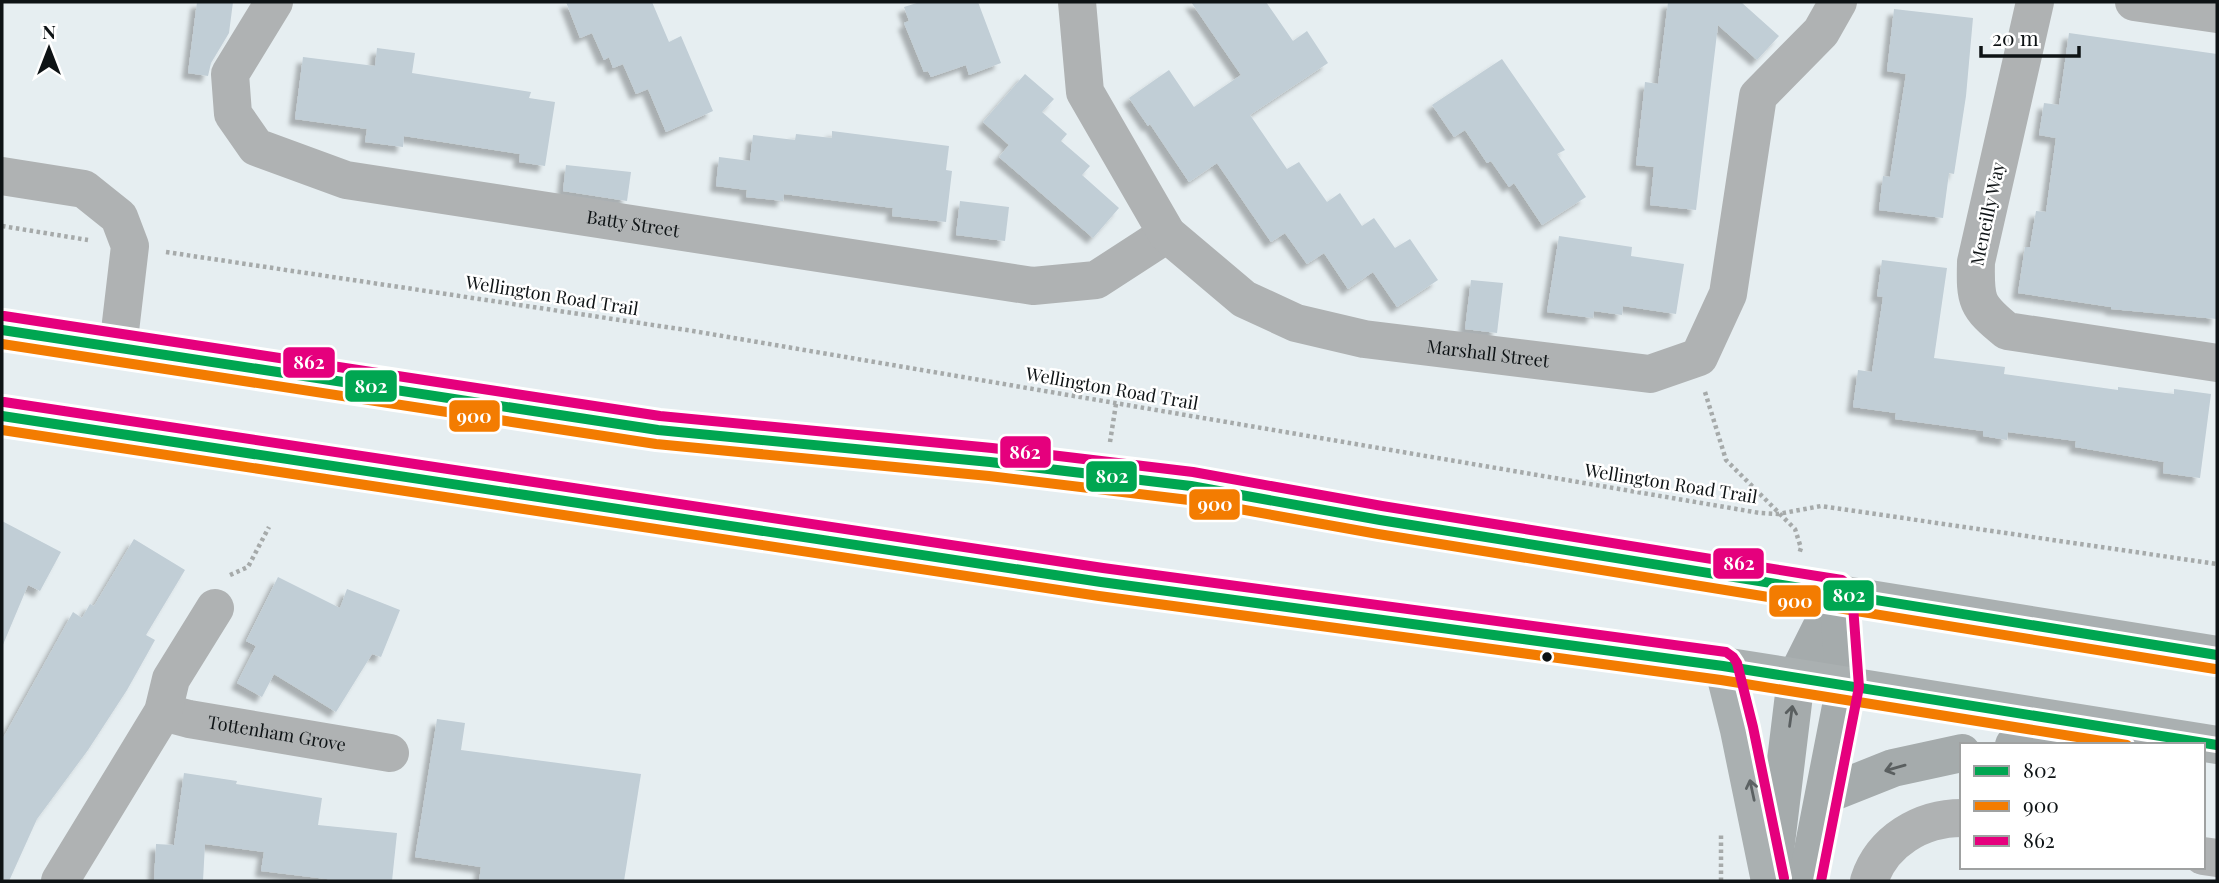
<svg xmlns="http://www.w3.org/2000/svg" width="2219" height="883" viewBox="0 0 2219 883" font-family="'Playfair Display',serif">
  <style>
    .building { fill: #c1ced6; filter: url(#shadow) }
    .lines { fill: none; stroke-linecap: round; stroke-linejoin: round }
    .path { stroke: #a6aaaa; stroke-width: 4.5; stroke-dasharray: 3.5 3.5; stroke-linecap: butt }
    .minor { stroke: #afb2b3; stroke-width: 38 }
    .major { stroke: #a5abac; stroke-width: 38 }
    .highway { stroke: #aab0b1; stroke-width: 38 }
    .bus-1-casing { stroke: #fff; stroke-width: 16 }
    .bus-2-casing { stroke: #fff; stroke-width: 16 }
    .bus-3-casing { stroke: #fff; stroke-width: 16 }
    .bus-1 { stroke: #00a651; stroke-width: 10 }
    .bus-2 { stroke: #f37c01; stroke-width: 10 }
    .bus-3 { stroke: #e5007d; stroke-width: 10 }
    .oneway { stroke: #5a5f60 }
    .oneway2 { stroke: #5c6263 }
    .bus-dot { fill: #0e1315; stroke: #fff; stroke-width: 2.5 }
    .labels { text-anchor: middle; stroke-width: 5; stroke-linejoin: round; paint-order: stroke }
    .street-label { font-size: 18px; fill: #0e1315; stroke: #fff }
    .line-badge { stroke: #fff; stroke-width: 2.5 }
    .badge-label { font-size: 19px; text-anchor: middle; font-weight: bold; fill: #fff }
  </style>
  <defs>
    <filter id="shadow"><feDropShadow dx="-6" dy="6" stdDeviation="2" flood-color="#0004"/></filter>
  </defs>
  <rect width="100%" height="100%" fill="#e6eef1"/>
  <!-- building -->
  <g class="building">
    <path d="M197 2H233L229 33 211 63 208 76 188 73Z"/>
    <path d="M566 2H652L669 42 681 36 713 111 666 132 648 89 636 94 623 64 613 68 609 57 604 60 592 33 580 38Z"/>
    <path d="M920 2H978L1001 63 969 75 966 65 931 77 928 71 924 72 904 23 909 21 904 7Z"/>
    <path d="M1191 2H1266L1293 41 1307 31 1328 63 1250 115 1287 169 1299 162 1327 202 1340 193 1362 226 1374 218 1395 248 1410 239 1438 280 1397 307 1373 272 1348 289 1324 253 1307 264 1285 233 1271 242 1217 163 1189 182 1150 124 1148 126 1129 98 1169 70 1194 107 1241 75Z"/>
    <path d="M1668 2H1741L1779 36 1757 60 1718 25 1696 210 1650 205 1654 167 1636 165 1645 82 1658 84Z"/>
    <path d="M1894 9 1973 18 1966 96 1954 174 1949 173 1943 218 1879 210 1883 176 1890 177 1906 74 1887 71Z"/>
    <path d="M2069 33 2217 54V319L2111 309V307L2018 293 2025 247H2030L2036 211 2046 212 2056 138 2039 135 2044 103 2059 105Z"/>
    <path d="M377 48 415 53 412 73 531 92 529 98 555 102 545 166 519 162 520 154 404 136 403 147 365 142 367 129 295 119 303 57 375 66Z"/>
    <path d="M1502 59 1565 150 1557 154 1586 197 1542 225 1514 183 1509 187 1491 161 1487 163 1465 130 1454 137 1432 105Z"/>
    <path d="M1025 74 1054 99 1042 112 1067 134 1061 141 1090 166 1082 175 1119 208 1093 238 999 157 1009 145 983 122Z"/>
    <path d="M832 131 949 146 946 170 952 171 946 222 892 216 893 208 784 194 783 201 746 197 747 190 716 186 719 157 750 161 753 135 795 140 796 134 832 138Z"/>
    <path d="M566 165 631 172 627 201 563 191Z"/>
    <path d="M960 201 1009 207 1005 241 956 235Z"/>
    <path d="M1559 236 1632 247 1631 256 1684 264 1676 314 1623 306 1622 315 1594 311 1593 318 1547 312Z"/>
    <path d="M1882 260 1947 268 1934 358 2005 367 2004 374 2118 390V387L2174 394V389L2211 394 2200 478 2163 473 2164 462 2075 447 2076 441 2008 432 2007 440 1983 436V431L1895 419 1896 413 1853 407 1858 370 1872 372 1883 297 1877 296Z"/>
    <path d="M1471 280 1503 283 1497 333 1465 329Z"/>
    <path d="M2 521 61 552 40 591 28 585 2 647Z"/>
    <path d="M134 539 185 570 146 635 155 640 127 690 88 750 37 819 9 881H2V740L73 612 82 618 90 604 94 606Z"/>
    <path d="M278 577 340 608 347 589 400 610 381 657 372 654 336 712 274 674 262 697 237 683 256 646 246 641Z"/>
    <path d="M437 719 465 723 461 750 641 774 624 881H479L481 867 415 857Z"/>
    <path d="M184 773 237 781 236 784 322 798 318 825 397 833 392 881H343L261 871 264 852 205 844 203 881H154L156 844 174 845Z"/>
  </g>
  <g class="lines">
    <!-- path -->
    <g class="path">
      <path d="M2 226 88 240"/>
      <path d="M166 252 693 331 1760 513 1778 514 1821 506 2217 564"/>
      <path d="M1705 392 1726 460 1795 529 1801 548 1799 554"/>
      <path d="M1110 442 1116 404"/>
      <path d="M230 575 248 567 269 527"/>
      <path d="M1721 881V833"/>
    </g>
    <!-- minor -->
    <g class="minor">
      <path id="s1" d="M274 2 230 74 233 114 256 147 346 180 1033 286 1096 280 1167 234"/>
      <path id="s2" d="M1077 2 1085 92 1167 234 1244 299 1296 323 1364 339 1650 374 1699 357 1728 294 1758 96 1821 32 1838 2"/>
      <path d="M2035 2 1976 262C1975 301 1976 306 2007 331L2217 363"/>
      <path d="M2134 2 2217 14"/>
      <path d="M2 176 84 189 119 217 130 246 118 348"/>
      <path id="s3" d="M163 712 189 719 390 753"/>
      <path d="M2203 856 2217 858"/>
      <path d="M60 881 163 712 171 679 215 608"/>
      <path d="M1869 881C1882 841 1921 818 1962 818"/>
    </g>
    <!-- major -->
    <g class="major">
      <path d="M2014 745 2106 730"/>
      <path d="M1825 795 1893 768 1962 753"/>
      <path d="M1772 876 1796 678 1838 594"/>
      <path d="M1807 881 1845 686 1838 594"/>
    </g>
    <!-- highway -->
    <g class="highway">
      <path d="M2 330 658 430 780 443 990 462 1191 486 1380 520 2217 655"/>
      <path d="M2 416 1101 582 1723 666 2217 745"/>
      <path d="M1723 666 1739 730 1770 881"/>
    </g>
    <defs>
      <g id="bus-1">
        <path d="M2 330 658 430 990 462 1191 486 1380 520 2217 655"/>
        <path d="M2 416 1101 582 1723 666 2217 745"/>
      </g>
      <g id="bus-2">
        <path d="M2 344 656 444 989 476 1189 500 1378 534 2215 669"/>
        <path d="M2 430 1099 596 1721 680 2127 745"/>
      </g>
      <g id="bus-3">
        <path d="M4 316 660 416 992 448 1193 472 1382 506 1842 580 1848 585 1852 592 1859 687 1821 881"/>
        <path d="M4 402 1103 568 1726 652 1733 657 1737 663 1753 727 1784 878"/>
      </g>
    </defs>
    <!-- bus-1 casing -->
    <use href="#bus-1" class="bus-1-casing"/>
    <!-- bus-2 casing -->
    <use href="#bus-2" class="bus-2-casing"/>
    <!-- bus-3 casing -->
    <use href="#bus-3" class="bus-3-casing"/>
    <!-- bus-1 -->
    <use href="#bus-1" class="bus-1"/>
    <!-- bus-2 -->
    <use href="#bus-2" class="bus-2"/>
    <!-- bus-3 -->
    <use href="#bus-3" class="bus-3"/>
  </g>
  <!-- one-way arrows -->
  <defs><path id="oneway-shaft" d="M-6 0H5M1.5-3L5.5 0L1.5 3" fill="none" stroke-width="1.6" stroke-linecap="round" stroke-linejoin="round" transform="scale(1.75)"/></defs>
  <g class="oneway">
    <use href="#oneway-shaft" transform="translate(1791 716) rotate(-82)"/>
    <use href="#oneway-shaft" transform="translate(1895 768) rotate(164)"/>
  </g>
  <use class="oneway2" href="#oneway-shaft" transform="translate(1752 790) rotate(-102)"/>
  <!-- markers -->
  <circle class="bus-dot" cx="1547" cy="657" r="6"/>
  <g class="labels">
    <!-- street labels -->
    <g class="street-label">
      <text transform="translate(1988 214) rotate(-78)" y="6">Meneilly Way</text>
      <text dy="6" stroke="none"><textPath href="#s1" startOffset="551">Batty Street</textPath></text>
      <text transform="translate(552 296) rotate(9)" y="6">Wellington Road Trail</text>
      <text dy="6" stroke="none"><textPath href="#s2" startOffset="607">Marshall Street</textPath></text>
      <text transform="translate(1112 389) rotate(10)" y="6">Wellington Road Trail</text>
      <text transform="translate(1671 484) rotate(9)" y="6">Wellington Road Trail</text>
      <text dy="6" stroke="none"><textPath href="#s3" startOffset="116">Tottenham Grove</textPath></text>
    </g>
  </g>
  <g class="line-badge">
    <rect x="282" y="346" width="54" height="33" rx="7" fill="#e5007d"/>
    <rect x="344" y="369" width="54" height="34" rx="7" fill="#00a651"/>
    <rect x="448" y="399" width="53" height="34" rx="7" fill="#f37c01"/>
    <rect x="999" y="435" width="53" height="34" rx="7" fill="#e5007d"/>
    <rect x="1085" y="460" width="53" height="33" rx="7" fill="#00a651"/>
    <rect x="1188" y="488" width="53" height="33" rx="7" fill="#f37c01"/>
    <rect x="1712" y="547" width="53" height="33" rx="7" fill="#e5007d"/>
    <rect x="1822" y="579" width="53" height="33" rx="7" fill="#00a651"/>
    <rect x="1768" y="584" width="54" height="34" rx="7" fill="#f37c01"/>
  </g>
  <g class="badge-label">
    <text x="309" y="369">862</text>
    <text x="371" y="393">802</text>
    <text x="474" y="423">900</text>
    <text x="1025" y="459">862</text>
    <text x="1112" y="483">802</text>
    <text x="1215" y="511">900</text>
    <text x="1739" y="570">862</text>
    <text x="1849" y="602">802</text>
    <text x="1795" y="608">900</text>
  </g>
  <!-- border -->
  <rect width="2219" height="883" fill="none" stroke="#0e1315" stroke-width="7"/>
  <!-- legend -->
  <rect x="1960" y="743" width="245" height="126" fill="#ffffff" stroke="#9fa1a1" stroke-width="2"/>
  <rect x="1974" y="766" width="35" height="10" fill="#00a651" stroke="#9fa1a1" stroke-width="2"/>
  <text x="2023" y="778" font-size="21" fill="#0e1315">802</text>
  <rect x="1974" y="801" width="35" height="10" fill="#f37c01" stroke="#9fa1a1" stroke-width="2"/>
  <text x="2023" y="813" font-size="21" fill="#0e1315">900</text>
  <rect x="1974" y="836" width="35" height="10" fill="#e5007d" stroke="#9fa1a1" stroke-width="2"/>
  <text x="2023" y="848" font-size="21" fill="#0e1315">862</text>
  <!-- north arrow -->
  <g transform="translate(49 49)" stroke="#ffffff" stroke-width="5" paint-order="stroke">
  <path d="M0-5L12 26L0 18L-12 26Z" fill="#0e1315"/>
  <text y="-10" font-size="19" font-weight="bold" text-anchor="middle" fill="#0e1315">N</text>
  </g>
  <!-- scale -->
  <path d="M1981 46v10h98v-10" fill="none" stroke="#0e1315" stroke-width="3.5"/>
  <text x="1992" y="46" font-size="21" fill="#0e1315" stroke="#ffffff" stroke-width="5" paint-order="stroke">20 m</text>
</svg>
